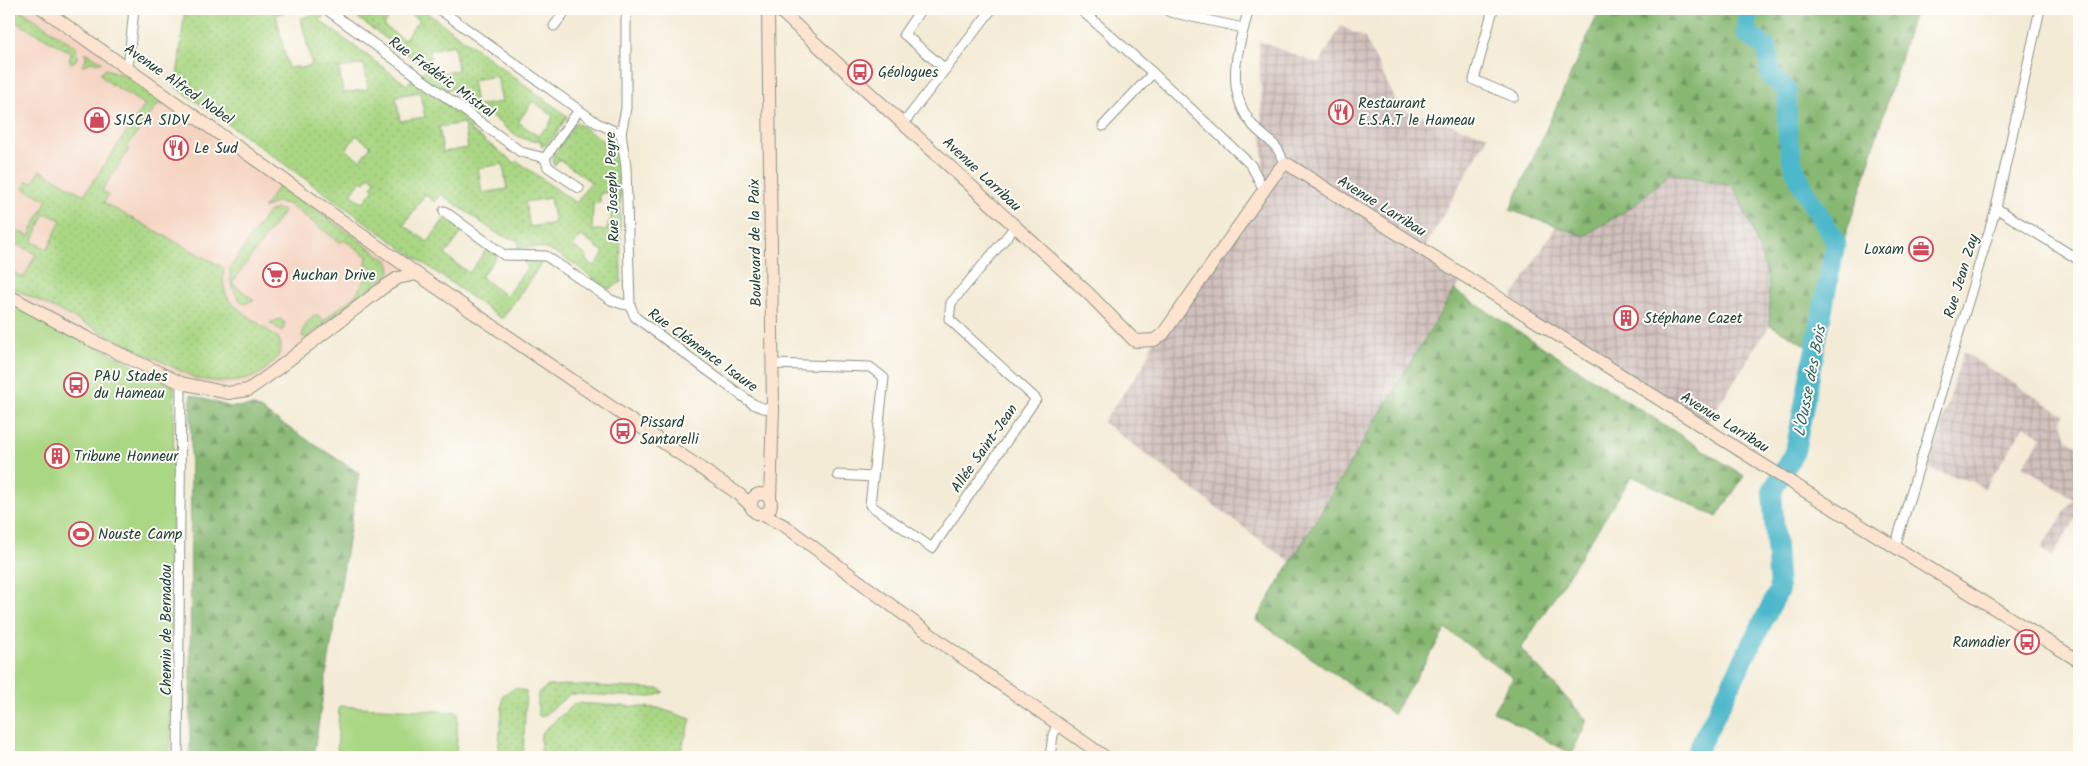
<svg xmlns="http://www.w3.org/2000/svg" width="2088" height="766" viewBox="0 0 2088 766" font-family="Kalam,sans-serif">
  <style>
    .built { fill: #f5d3c1 }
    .industrial { fill: url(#industrial-grid) }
    .grass { fill: url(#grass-dots); stroke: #648a5c; fill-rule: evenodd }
    .forest { fill: url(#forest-firs); stroke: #537a53 }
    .pitch { fill: #aad784; stroke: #648a5c }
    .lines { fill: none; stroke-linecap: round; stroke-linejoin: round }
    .river { stroke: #4eb8cb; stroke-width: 20 }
    .street-casing { stroke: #8a9485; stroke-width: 11 }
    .secondary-casing { stroke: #8a9485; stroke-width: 14 }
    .street { stroke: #fff; stroke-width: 9 }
    .secondary { stroke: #fde4d1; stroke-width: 12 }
    .labels { text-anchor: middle; stroke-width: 4; stroke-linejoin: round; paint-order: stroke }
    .poi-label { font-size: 15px; fill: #1f3d34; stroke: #fdfcf7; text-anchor: start }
    .street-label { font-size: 15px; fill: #1f3d34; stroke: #fdfcf7 }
    .water-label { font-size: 16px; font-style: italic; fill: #2d6261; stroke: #fdfcf7 }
  </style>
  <defs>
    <pattern id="industrial-grid" width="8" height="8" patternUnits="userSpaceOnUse" patternTransform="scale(1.25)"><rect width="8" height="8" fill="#d1c0bc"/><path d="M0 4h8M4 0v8" fill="none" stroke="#a99d9a"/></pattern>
    <pattern id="grass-dots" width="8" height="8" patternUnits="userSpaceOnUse" patternTransform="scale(1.25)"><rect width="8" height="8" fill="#aad784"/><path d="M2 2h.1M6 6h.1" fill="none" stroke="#92b973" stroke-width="1.8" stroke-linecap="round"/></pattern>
    <pattern id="forest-firs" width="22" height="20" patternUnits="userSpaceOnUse" patternTransform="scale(1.25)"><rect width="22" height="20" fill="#87b872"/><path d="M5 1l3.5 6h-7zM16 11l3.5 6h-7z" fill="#6e975e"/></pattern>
  </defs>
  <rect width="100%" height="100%" fill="#fdfcf7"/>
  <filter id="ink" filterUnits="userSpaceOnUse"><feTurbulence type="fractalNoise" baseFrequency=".02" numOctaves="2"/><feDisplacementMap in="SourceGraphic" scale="10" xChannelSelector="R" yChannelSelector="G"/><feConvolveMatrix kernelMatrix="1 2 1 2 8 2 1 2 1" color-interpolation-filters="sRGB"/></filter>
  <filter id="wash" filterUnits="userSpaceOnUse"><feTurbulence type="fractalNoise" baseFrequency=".0096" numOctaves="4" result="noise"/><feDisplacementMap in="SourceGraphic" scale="20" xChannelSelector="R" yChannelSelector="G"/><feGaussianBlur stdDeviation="1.12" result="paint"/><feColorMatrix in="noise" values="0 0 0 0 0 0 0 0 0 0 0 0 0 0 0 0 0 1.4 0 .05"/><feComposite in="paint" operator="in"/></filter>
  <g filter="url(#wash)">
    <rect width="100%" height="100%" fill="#f4ebd6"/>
    <!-- built -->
    <path class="built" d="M9 9H43L417 274 398 278 248 390 181 383 9 296Z"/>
    <!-- industrial -->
    <g class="industrial">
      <path d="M1341 26 1365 38 1400 109 1488 136 1423 251 1465 277 1444 305 1291 563 1103 422 1143 366 1154 340 1264 190 1259 41 1319 64Z"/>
      <path d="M1670 173 1734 186 1753 231 1768 278 1770 325 1704 428 1508 304 1556 226 1585 236 1632 207Z"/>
      <path d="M1963 352 2064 415 2062 422 2067 439 2079 447V513L2052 557 2041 549 2073 499 2023 466 2042 437 2025 426 1984 489 1974 482 1928 469Z"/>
    </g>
    <!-- grass -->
    <g class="grass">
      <path d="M9 9H19L76 47 77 58 75 61 71 63 69 60 72 53 9 18Z"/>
      <path d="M185 9H291L276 15 288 68 298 67V69L312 65 301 18 309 16 317 9 324 15 320 21 407 85 411 79 474 124 470 130 515 163 517 161 576 203 591 182 559 159 554 166 552 158 576 122 611 147 620 158 621 282 612 288 607 289C583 272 550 238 518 249L519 241 498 234 441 194 435 202 425 194 404 225 428 242 445 218 463 231 445 255 469 273 487 249 497 256 481 277 506 296 528 267 523 262 524 259 539 260 542 263 502 319 176 87ZM364 64 368 89 343 93 339 68ZM420 92 425 117 400 121 396 96ZM464 123 468 148 443 152 439 127ZM356 135 371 146 360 160 346 150ZM503 164 507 189 482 193 478 168ZM369 176 376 180 371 187 374 189 363 203 351 194 361 180 365 182ZM600 193H611V222H608V230H592L593 204 600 203ZM550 198 555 223 530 227 525 202ZM581 236 604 252 595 266 585 260 587 256 573 246Z"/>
      <path d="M346 9H377L389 17 384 26 404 40 419 20 403 9H422L567 116C560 127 554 141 542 147L540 140C520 145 500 122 485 111L481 117 462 104 460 91 457 88 442 90 421 75 426 68ZM454 45 458 70 433 75 429 50ZM497 76 502 102 476 106 472 80ZM533 101 553 116 547 130 545 128 538 136 518 122Z"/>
      <path d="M85 52 101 61V63L91 62 82 66 86 59Z"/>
      <path d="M106 69 123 75 162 99 164 103 163 105 159 103 127 147 129 150 102 190 108 195 104 203 224 268C222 281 223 292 231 303L279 339 281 345C281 353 276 360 270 365 250 386 224 383 197 379L9 286V270L24 278 36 254 12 242 9 249V239L13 229 29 236 47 200 23 188 27 181 33 183 40 170 84 195 145 105 105 80 100 73ZM45 213 61 220 48 249 32 242Z"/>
      <path d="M280 184 389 262 391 269 388 275 306 338 302 336 306 323 317 314 323 321 354 297 373 268 366 264 367 256 344 240 341 243 288 204 276 202 263 209Z"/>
      <path d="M277 209 284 211 232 283 254 300 244 304C234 296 229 280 230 268L268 212Z"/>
      <path d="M280 319 285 323 282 331 270 323Z"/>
      <path d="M569 685 659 689 664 692 652 697 570 694 542 717 538 715V693L548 686Z"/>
      <path d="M515 688 526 691 523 757H498L503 695Z"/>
      <path d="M576 703 658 708 691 719 679 757H540L541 733Z"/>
    </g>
    <!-- forest -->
    <g class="forest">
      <path d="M1600 9H1915L1861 189 1808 346 1770 325 1768 278 1753 231 1734 186 1670 173 1632 207 1584 236 1510 210Z"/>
      <path d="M1454 290 1744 476 1717 517 1632 476 1521 649 1587 720 1572 754 1493 711 1513 678 1446 629 1393 714 1256 620Z"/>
      <path d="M191 395 230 407 255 406 359 473 313 757H190Z"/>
    </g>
    <!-- pitch -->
    <g class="pitch">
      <path d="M9 300 174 386 170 757H9Z"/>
      <path d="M339 706 458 712 456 757H337Z"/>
    </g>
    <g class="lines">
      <!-- river -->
      <path class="river" d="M1694 757 1779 590 1772 491 1795 451 1836 241C1820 216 1802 191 1793 163 1786 140 1787 114 1787 90L1771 76 1767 48 1746 33 1748 9"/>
    </g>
  </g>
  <g filter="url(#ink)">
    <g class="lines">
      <defs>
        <g id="street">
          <path d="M326 9 521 152 545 158 579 110"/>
          <path d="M439 9 597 123 621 134"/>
          <path d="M628 9 626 19V108L621 134 626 167 630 305"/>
          <path d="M921 9 904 34 945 69"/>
          <path d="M1080 9 1153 73 1251 165 1264 190"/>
          <path d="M1168 9 1170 12 1243 28"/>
          <path d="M1249 9C1238 47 1224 88 1251 123 1258 133 1271 139 1278 150 1281 154 1282 160 1284 164"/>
          <path d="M1493 9 1474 80 1514 97"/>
          <path d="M554 26 567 9"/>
          <path d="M128 68 134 9"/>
          <path d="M903 124 992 9"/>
          <path d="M1103 126 1153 73"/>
          <path d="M545 158 548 167 579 188"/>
          <path d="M1996 208 2079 260"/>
          <path d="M444 211 504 255 546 256 611 300 622 304 630 305 635 317 753 404 763 408 773 409"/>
          <path d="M772 364 870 367 884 378 870 505 932 548 1036 399 949 319 951 303 1015 227"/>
          <path d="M838 475 873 477"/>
          <path d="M1895 547 1996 208 2040 9"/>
          <path d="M178 757 181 383"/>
          <path d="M1050 757 1053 735 1058 723"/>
        </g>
        <g id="secondary">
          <path d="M43 9 417 274 740 495 751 506"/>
          <path d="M768 9 773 409 770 499"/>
          <path d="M778 9 1089 294 1135 341 1154 340 1163 334 1273 177 1284 164 1289 165 1768 468 2079 661"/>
          <path d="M9 296 87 338 181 383 228 393 248 390 268 376 384 287 398 278 417 274"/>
          <circle cx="761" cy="504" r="10"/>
          <path d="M761 514 785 526 946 646 1105 757"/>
        </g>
      </defs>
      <!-- street casing -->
      <use href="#street" class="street-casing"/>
      <!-- secondary casing -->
      <use href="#secondary" class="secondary-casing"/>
      <!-- street -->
      <use href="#street" class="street"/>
      <!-- secondary -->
      <use href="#secondary" class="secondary"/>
    </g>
  </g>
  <!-- icons -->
  <defs>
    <symbol id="bus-ring" viewBox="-11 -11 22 22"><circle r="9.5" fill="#fdfcf7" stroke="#d1495b" stroke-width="1.5"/><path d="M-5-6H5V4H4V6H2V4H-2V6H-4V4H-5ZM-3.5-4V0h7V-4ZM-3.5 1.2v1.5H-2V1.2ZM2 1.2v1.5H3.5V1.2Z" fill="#d1495b"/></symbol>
    <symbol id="restaurant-ring" viewBox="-11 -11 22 22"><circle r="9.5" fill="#fdfcf7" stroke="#d1495b" stroke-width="1.5"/><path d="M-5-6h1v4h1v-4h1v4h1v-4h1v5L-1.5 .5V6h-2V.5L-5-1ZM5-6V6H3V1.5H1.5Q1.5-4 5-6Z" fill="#d1495b"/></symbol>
    <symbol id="shop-ring" viewBox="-11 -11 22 22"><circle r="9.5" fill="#fdfcf7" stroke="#d1495b" stroke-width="1.5"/><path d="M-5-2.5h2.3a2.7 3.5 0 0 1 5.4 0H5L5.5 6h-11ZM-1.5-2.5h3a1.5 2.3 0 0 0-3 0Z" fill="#d1495b"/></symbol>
    <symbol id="office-ring" viewBox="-11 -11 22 22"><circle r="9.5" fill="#fdfcf7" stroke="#d1495b" stroke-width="1.5"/><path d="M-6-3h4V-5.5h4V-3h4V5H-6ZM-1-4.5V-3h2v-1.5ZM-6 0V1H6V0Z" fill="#d1495b"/></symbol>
    <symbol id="supermarket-ring" viewBox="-11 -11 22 22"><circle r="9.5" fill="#fdfcf7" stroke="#d1495b" stroke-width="1.5"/><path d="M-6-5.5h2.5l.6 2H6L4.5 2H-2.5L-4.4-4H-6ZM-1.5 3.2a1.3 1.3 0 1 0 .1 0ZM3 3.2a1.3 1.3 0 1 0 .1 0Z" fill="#d1495b"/></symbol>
    <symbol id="building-ring" viewBox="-11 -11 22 22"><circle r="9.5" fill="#fdfcf7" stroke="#d1495b" stroke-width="1.5"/><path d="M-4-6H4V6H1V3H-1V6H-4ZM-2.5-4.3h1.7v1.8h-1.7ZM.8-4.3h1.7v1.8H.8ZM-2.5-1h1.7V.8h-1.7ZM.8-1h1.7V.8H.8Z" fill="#d1495b"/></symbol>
    <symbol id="stadium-ring" viewBox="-11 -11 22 22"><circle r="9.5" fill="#fdfcf7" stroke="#d1495b" stroke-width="1.5"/><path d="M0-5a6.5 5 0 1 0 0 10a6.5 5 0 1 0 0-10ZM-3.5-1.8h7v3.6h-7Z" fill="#d1495b"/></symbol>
  </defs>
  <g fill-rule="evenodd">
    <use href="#bus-ring" x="846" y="58" width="28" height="28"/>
    <use href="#restaurant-ring" x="1327" y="98" width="28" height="28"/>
    <use href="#shop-ring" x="83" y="106" width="28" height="28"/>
    <use href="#restaurant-ring" x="162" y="134" width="28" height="28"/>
    <use href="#office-ring" x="1907" y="235" width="28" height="28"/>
    <use href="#supermarket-ring" x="261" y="261" width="28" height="28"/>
    <use href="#building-ring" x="1612" y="304" width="28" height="28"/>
    <use href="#bus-ring" x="62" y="371" width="28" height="28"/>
    <use href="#bus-ring" x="609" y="417" width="28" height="28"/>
    <use href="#building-ring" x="43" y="442" width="28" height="28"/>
    <use href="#stadium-ring" x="67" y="520" width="28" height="28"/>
    <use href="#bus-ring" x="2013" y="628" width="28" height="28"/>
  </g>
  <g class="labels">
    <!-- poi labels -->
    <g class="poi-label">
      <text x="878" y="77">Géologues</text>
      <text x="1358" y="108">Restaurant<tspan x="1358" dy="17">E.S.A.T le Hameau</tspan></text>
      <text x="114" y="125">SISCA SIDV</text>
      <text x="194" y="153">Le Sud</text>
      <text x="1904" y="254" text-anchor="end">Loxam</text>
      <text x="292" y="280">Auchan Drive</text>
      <text x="1644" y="323">Stéphane Cazet</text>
      <text x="94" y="381">PAU Stades<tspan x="94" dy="17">du Hameau</tspan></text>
      <text x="640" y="427">Pissard<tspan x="640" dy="17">Santarelli</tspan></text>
      <text x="74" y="461">Tribune Honneur</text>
      <text x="98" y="539">Nouste Camp</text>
      <text x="2010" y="647" text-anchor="end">Ramadier</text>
    </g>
    <!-- street labels -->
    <g class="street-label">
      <text transform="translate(442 77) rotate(36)" y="5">Rue Frédéric Mistral</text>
      <text transform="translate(179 84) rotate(35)" y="5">Avenue Alfred Nobel</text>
      <text transform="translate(982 174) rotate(43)" y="5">Avenue Larribau</text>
      <text transform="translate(612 187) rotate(-92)" y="5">Rue Joseph Peyre</text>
      <text transform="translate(1382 206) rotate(32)" y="5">Avenue Larribau</text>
      <text transform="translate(755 243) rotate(-91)" y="5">Boulevard de la Paix</text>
      <text transform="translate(1961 276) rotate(-73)" y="5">Rue Jean Zay</text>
      <text transform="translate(703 350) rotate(36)" y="5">Rue Clémence Isaure</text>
      <text transform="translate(1725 422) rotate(32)" y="5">Avenue Larribau</text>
      <text transform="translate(984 448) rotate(-55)" y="5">Allée Saint-Jean</text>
      <text transform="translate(166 630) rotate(-90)" y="5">Chemin de Bernadou</text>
    </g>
    <!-- water labels -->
    <g class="water-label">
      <text transform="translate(1809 381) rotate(-79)" y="6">L'Ousse des Bois</text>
    </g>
  </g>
  <!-- margin -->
  <rect width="2088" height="766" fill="none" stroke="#fdfcf7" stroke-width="30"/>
</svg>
